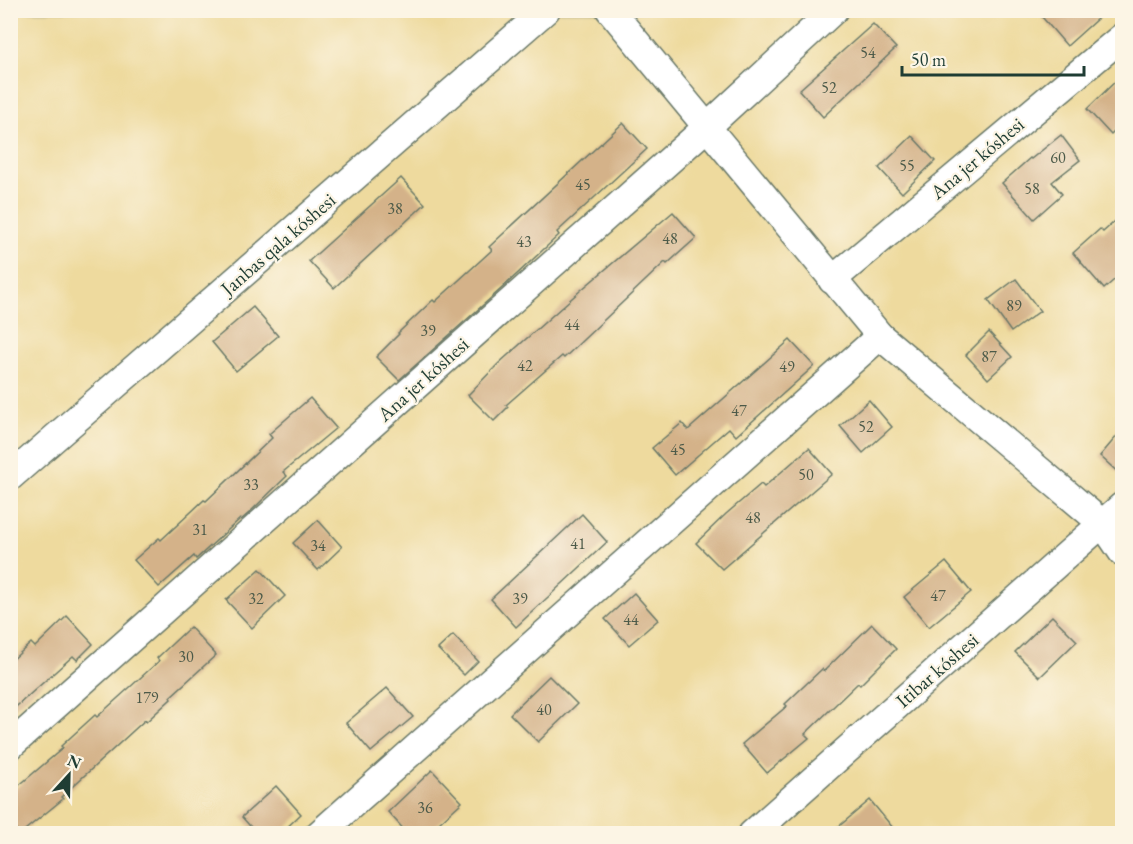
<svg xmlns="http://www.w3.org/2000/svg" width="1133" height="844" viewBox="0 0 1133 844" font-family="'EB Garamond',serif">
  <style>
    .sand { fill: #eeda9e; stroke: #868c69; stroke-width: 1.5 }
    .building { fill: #d4b289 }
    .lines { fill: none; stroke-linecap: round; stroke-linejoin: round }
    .minor-casing { stroke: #697868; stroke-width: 30 }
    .minor { stroke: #fff; stroke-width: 27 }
    .labels { text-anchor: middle; stroke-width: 4.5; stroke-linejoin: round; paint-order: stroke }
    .number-label { font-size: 16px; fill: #4c5a49 }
    .street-label { font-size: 20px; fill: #1f3d34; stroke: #fcf5e5 }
  </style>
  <rect width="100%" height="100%" fill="#fcf5e5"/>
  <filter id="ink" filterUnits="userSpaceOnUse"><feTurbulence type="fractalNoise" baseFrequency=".0167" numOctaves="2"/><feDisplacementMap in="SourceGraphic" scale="12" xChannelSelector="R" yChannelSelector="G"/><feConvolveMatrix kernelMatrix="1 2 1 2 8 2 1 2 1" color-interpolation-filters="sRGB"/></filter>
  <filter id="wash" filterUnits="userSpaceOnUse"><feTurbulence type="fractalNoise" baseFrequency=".008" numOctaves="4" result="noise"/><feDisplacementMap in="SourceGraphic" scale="24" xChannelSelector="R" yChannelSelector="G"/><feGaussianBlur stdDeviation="1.35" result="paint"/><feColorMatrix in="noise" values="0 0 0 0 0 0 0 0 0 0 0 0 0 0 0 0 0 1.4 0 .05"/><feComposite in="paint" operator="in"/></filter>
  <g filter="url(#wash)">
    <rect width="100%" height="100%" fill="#f3e6ca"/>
    <!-- sand -->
    <rect class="sand" x="11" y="11" width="1111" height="822"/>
    <g id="blocks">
      <!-- building -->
      <g class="building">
        <path d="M1036 10H1107L1067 46Z"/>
        <path d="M873 24 896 48 823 117 799 90Z"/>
        <path d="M1122 75V124L1111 135 1087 109Z"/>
        <path d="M623 123 647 149 557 232 559 235 501 289 399 380 376 357 399 334 398 333 433 300 435 302 492 250 489 247Z"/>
        <path d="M1061 135 1080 160 1052 182 1062 194 1034 219 1002 183 1030 158 1031 159Z"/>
        <path d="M912 136 935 161 902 193 879 168Z"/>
        <path d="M401 178 425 204 334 288 309 261Z"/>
        <path d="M673 212 696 238 667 264 665 262 564 358 562 356 506 405 508 407 494 421 468 395 498 364 581 290Z"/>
        <path d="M1122 215V273L1104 289 1073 253 1100 229 1103 232Z"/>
        <path d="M1016 279 1040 311 1011 332 988 300Z"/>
        <path d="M253 307 278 336 236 371 212 342Z"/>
        <path d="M989 332 1012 357 988 379 966 355Z"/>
        <path d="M790 340 814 366 736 436 729 428 675 475 652 448 682 423 688 430Z"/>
        <path d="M310 398 336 428 283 472 287 476 249 513 241 520 240 519 196 559 194 556 159 587 134 560 159 538 161 540 204 500 206 501 272 438 269 434Z"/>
        <path d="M869 400 892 427 863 453 840 426Z"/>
        <path d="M1122 430V476L1100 456Z"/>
        <path d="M809 448 832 474 722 569 696 543 726 514 761 484 764 487Z"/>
        <path d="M582 514 607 542 516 627 491 599Z"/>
        <path d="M318 520 342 547 318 570 293 543Z"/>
        <path d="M946 562 971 592 929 627 904 597Z"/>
        <path d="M260 569 285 596 252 628 226 600Z"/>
        <path d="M634 593 658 620 629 645 605 619Z"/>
        <path d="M67 616 93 644 77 660 73 656 10 712V662L31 643 35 647Z"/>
        <path d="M1052 616 1077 641 1040 677 1015 652Z"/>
        <path d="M872 624 896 649 860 685 858 683 805 734 809 738 767 773 742 744 787 706 785 704 822 669 824 671Z"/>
        <path d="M190 627 216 655 170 697 171 699 146 722 145 720 61 797 63 799 20 834 10 822V793L63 748 61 746 95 715 97 717 159 661 157 658Z"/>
        <path d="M453 635 478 661 464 675 438 649Z"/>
        <path d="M549 676 577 704 538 742 510 714Z"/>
        <path d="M387 688 413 717 371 752 346 723Z"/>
        <path d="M432 770 462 802 427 834H408L388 812Z"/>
        <path d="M276 786 301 814 280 834H257L242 817Z"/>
        <path d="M870 800 898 834H830Z"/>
      </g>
    </g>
  </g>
  <g filter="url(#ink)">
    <use href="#blocks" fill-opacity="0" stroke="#697868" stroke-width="1.5"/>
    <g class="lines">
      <defs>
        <g id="minor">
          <path d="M610 10 880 336 1103 524 1122 552"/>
          <path d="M832 280 1122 37"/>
          <path d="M10 477 546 10"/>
          <path d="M10 746 706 128 834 10"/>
          <path d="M319 834 880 336"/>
          <path d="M752 834 1122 506"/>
        </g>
      </defs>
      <!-- minor casing -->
      <use href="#minor" class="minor-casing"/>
      <!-- minor -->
      <use href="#minor" class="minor"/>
    </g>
  </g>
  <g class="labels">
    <!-- number labels -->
    <g class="number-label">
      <text x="868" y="58">54</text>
      <text x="829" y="93">52</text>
      <text x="1058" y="163">60</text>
      <text x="907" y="171">55</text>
      <text x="583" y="190">45</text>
      <text x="1032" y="194">58</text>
      <text x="395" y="214">38</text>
      <text x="670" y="244">48</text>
      <text x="524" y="247">43</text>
      <text x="1014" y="311">89</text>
      <text x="572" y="330">44</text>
      <text x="428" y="336">39</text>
      <text x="989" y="362">87</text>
      <text x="525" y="371">42</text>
      <text x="787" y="372">49</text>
      <text x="739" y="416">47</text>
      <text x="866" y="432">52</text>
      <text x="678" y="455">45</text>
      <text x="806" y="480">50</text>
      <text x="251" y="490">33</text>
      <text x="753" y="523">48</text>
      <text x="200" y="535">31</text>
      <text x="578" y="549">41</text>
      <text x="318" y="551">34</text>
      <text x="938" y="601">47</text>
      <text x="256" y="604">32</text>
      <text x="520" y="604">39</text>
      <text x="631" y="625">44</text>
      <text x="186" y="662">30</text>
      <text x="147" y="703">179</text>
      <text x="544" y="715">40</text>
      <text x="425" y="813">36</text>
    </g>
    <!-- street labels -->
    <g class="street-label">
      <text transform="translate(977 158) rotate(-40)" y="7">Ana jer kóshesi</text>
      <text transform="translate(278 244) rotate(-41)" y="7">Janbas qala kóshesi</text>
      <text transform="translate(423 379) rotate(-42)" y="7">Ana jer kóshesi</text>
      <text transform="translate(937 670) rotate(-41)" y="7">Itibar kóshesi</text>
    </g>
  </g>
  <!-- margin -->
  <rect width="1133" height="844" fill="none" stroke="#fcf5e5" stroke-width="36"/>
  <!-- north arrow -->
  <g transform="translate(69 775) rotate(22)" stroke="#fcf5e5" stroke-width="4.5" paint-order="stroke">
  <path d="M0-4.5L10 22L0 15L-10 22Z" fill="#1f3d34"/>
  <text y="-9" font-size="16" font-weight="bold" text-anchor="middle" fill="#1f3d34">N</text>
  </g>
  <!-- scale -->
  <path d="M902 66v9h182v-9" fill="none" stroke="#1f3d34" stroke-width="3"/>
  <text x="911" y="66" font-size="18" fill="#1f3d34" stroke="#fcf5e5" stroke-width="4.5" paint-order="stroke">50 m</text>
</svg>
